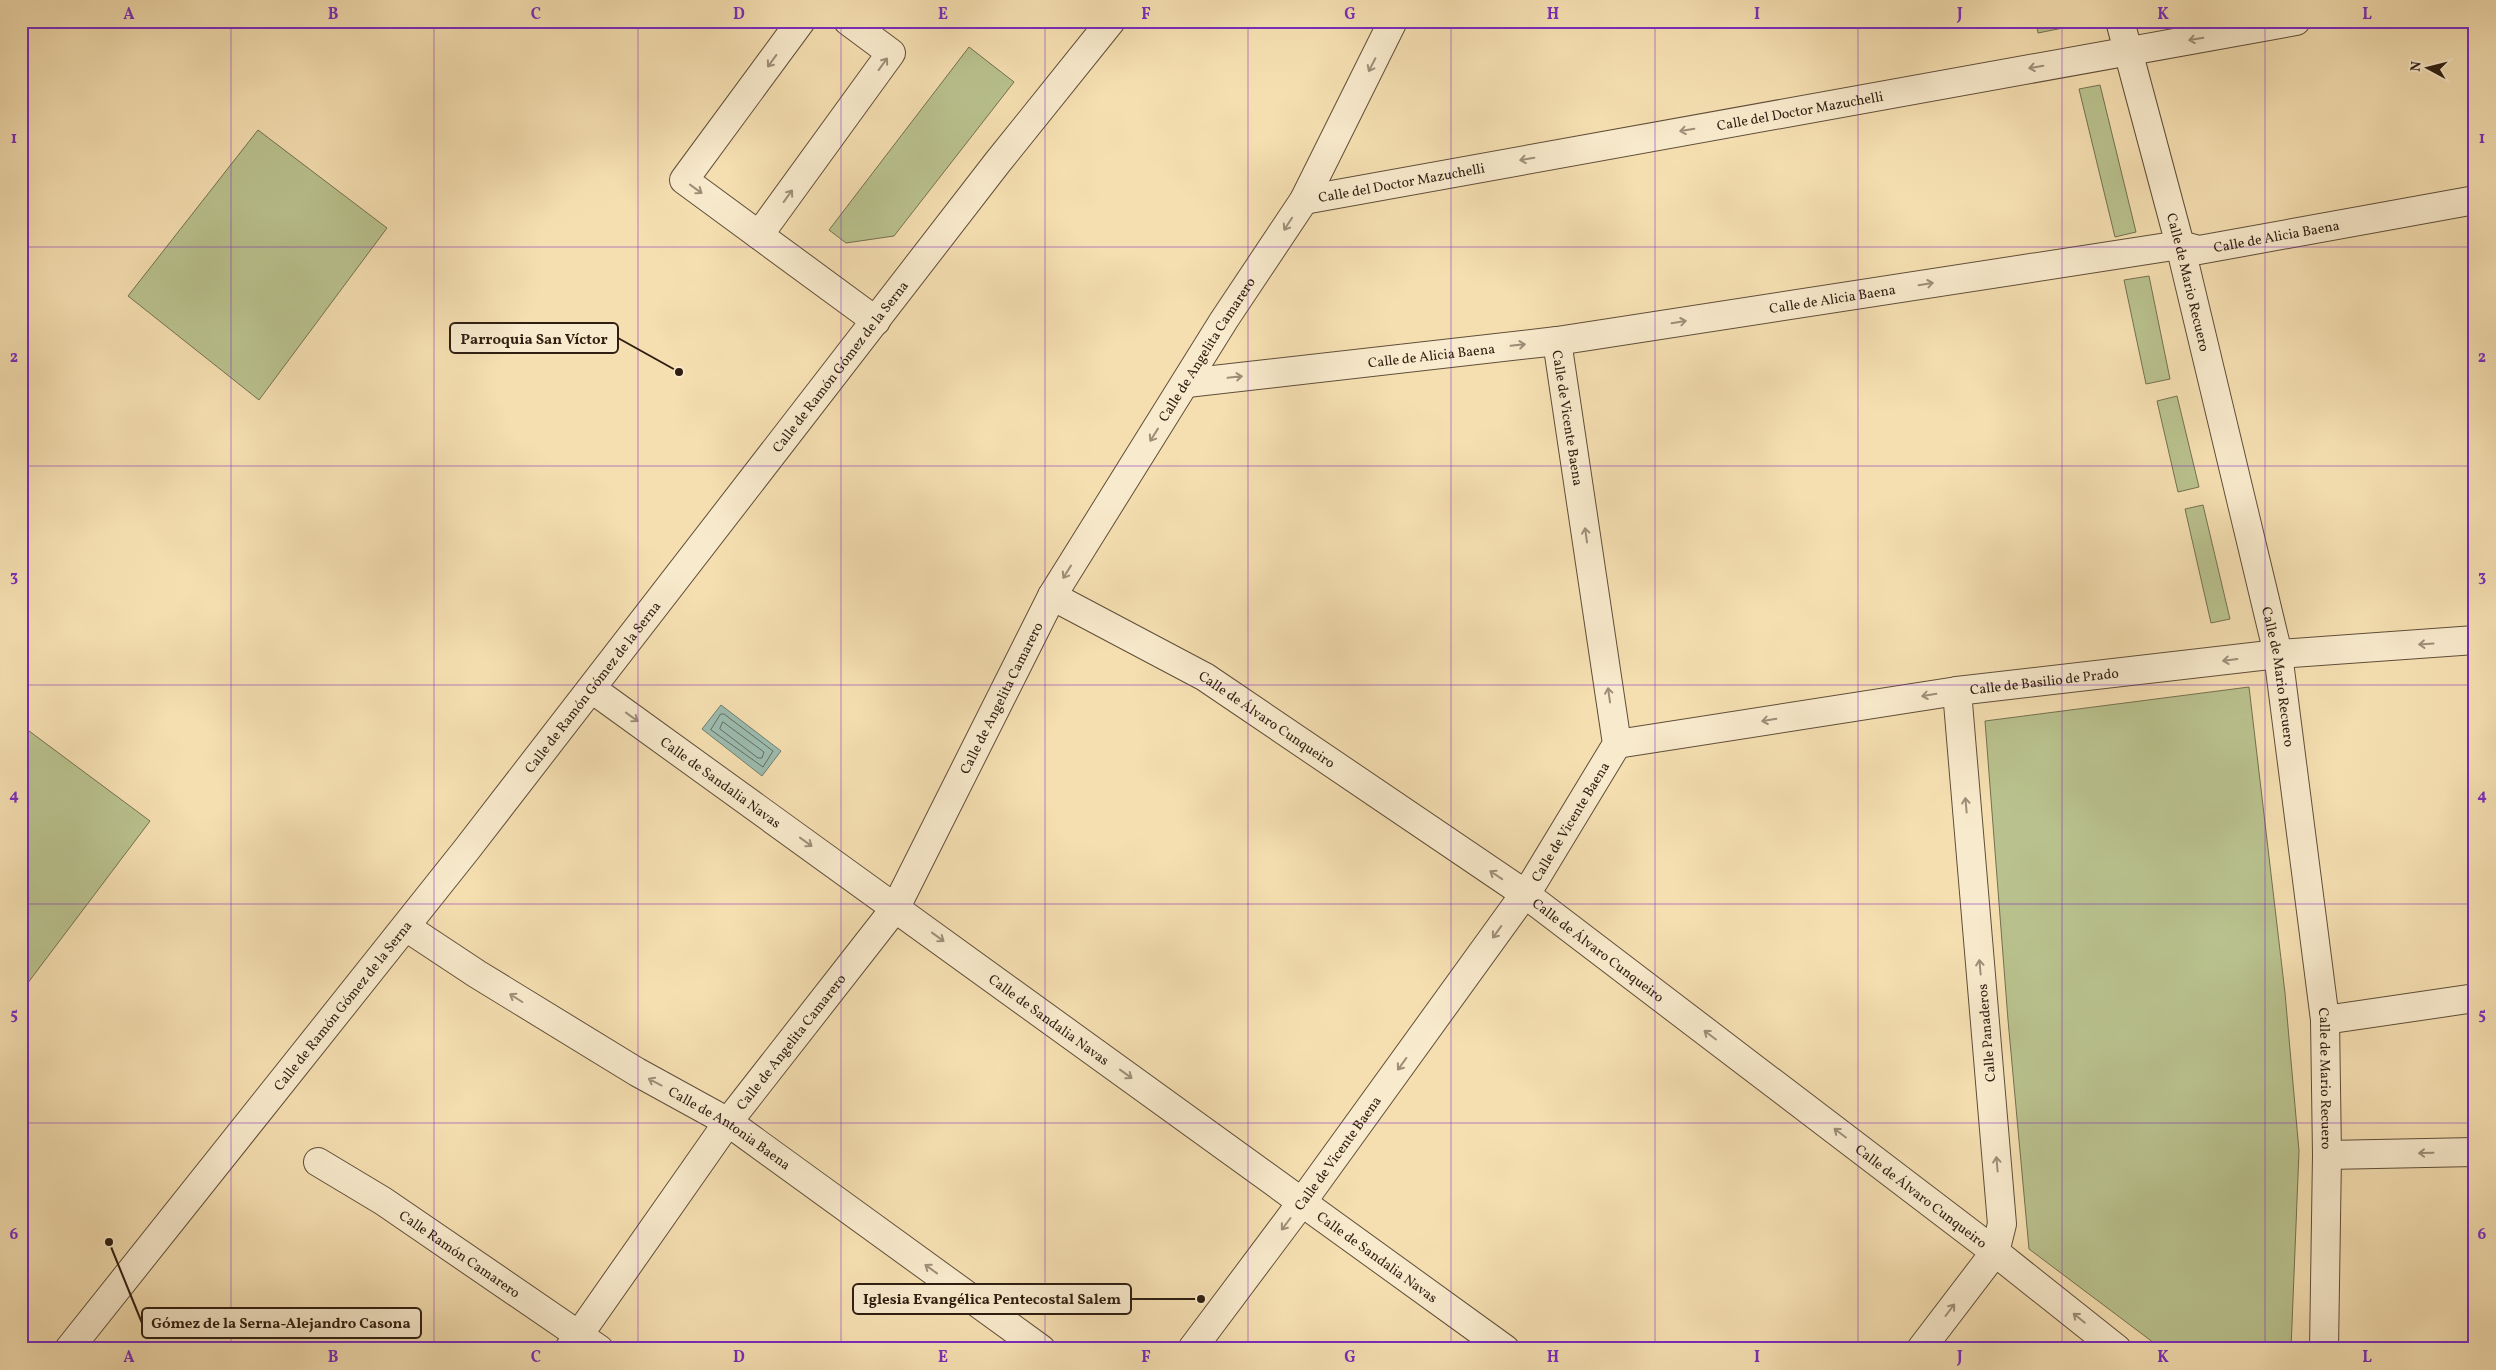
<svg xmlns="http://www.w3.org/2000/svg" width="2496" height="1370" viewBox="0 0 2496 1370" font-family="Vollkorn,serif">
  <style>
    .green { fill: #b9c28e; stroke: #747050 }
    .water { fill: #9cbcaf; stroke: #707d70 }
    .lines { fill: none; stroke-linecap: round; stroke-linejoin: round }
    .shore { stroke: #666d60; stroke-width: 1 }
    .minor-casing { stroke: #604e39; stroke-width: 30 }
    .minor { stroke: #f8eacc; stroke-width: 28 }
    .oneway { stroke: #9e8e78 }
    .grid { fill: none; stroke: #7b2cbf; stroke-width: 1; stroke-opacity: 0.55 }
    .labels { text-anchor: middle; stroke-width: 4; stroke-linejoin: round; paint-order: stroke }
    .street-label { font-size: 14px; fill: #2f1e11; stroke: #f8eacc }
    .leader { fill: none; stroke: #2f1e11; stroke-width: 2 }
    .callout-dot { fill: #2f1e11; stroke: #f8eacc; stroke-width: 2 }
    .callout { fill: #f8eacc; stroke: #2f1e11; stroke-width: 2 }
    .callout-label { font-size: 15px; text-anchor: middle; font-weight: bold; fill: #2f1e11 }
    .neatline { fill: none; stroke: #7b2cbf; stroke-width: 2 }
    .grid-label { font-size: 16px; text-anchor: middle; font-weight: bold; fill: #7b2cbf }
  </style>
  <rect width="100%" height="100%" fill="#f5dfb1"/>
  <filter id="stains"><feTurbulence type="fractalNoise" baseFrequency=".004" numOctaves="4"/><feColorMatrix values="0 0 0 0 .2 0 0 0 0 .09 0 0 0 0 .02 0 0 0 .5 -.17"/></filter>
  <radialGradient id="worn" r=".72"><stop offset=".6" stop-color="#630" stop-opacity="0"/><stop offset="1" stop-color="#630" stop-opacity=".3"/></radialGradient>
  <!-- green -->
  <g class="green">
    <path d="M2036 21H2082L2083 24 2038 33Z"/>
    <path d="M969 47 1014 82 894 236 846 243 829 230Z"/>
    <path d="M2100 85 2136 232 2115 237 2079 89Z"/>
    <path d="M258 130 387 228 259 400 128 296Z"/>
    <path d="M2149 276 2170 379 2146 384 2124 280Z"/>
    <path d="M2177 396 2199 487 2178 492 2157 401Z"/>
    <path d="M2203 505 2230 619 2211 623 2185 509Z"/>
    <path d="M2249 687 2285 993 2299 1151 2291 1349H2162L2029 1249 2008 1020 1985 721Z"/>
    <path d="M21 725 150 821 21 992Z"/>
  </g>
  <!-- water -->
  <path class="water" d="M721 705 781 751 762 776 702 729Z"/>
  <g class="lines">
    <!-- shore -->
    <g class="shore">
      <path d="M721 714H724L773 751 763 767 711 730Z"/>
      <path d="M723 722 764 752 762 758H758L720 729Z"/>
    </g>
    <defs>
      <g id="minor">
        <path d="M801 21 684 180 876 321"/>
        <path id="s1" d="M2120 21 2180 245 2278 654 2325 1020 2327 1155 2324 1349"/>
        <path id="s2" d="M1304 200 2296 21"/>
        <path d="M759 235 891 53 848 21"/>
        <path id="s3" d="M1187 383 1557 341 2180 245 2199 250 2475 200"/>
        <path id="s4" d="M1052 596 1205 677 1525 894 1995 1252 2117 1349"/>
        <path id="s5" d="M592 689 1505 1349"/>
        <path id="s6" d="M1617 744 1957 691 2278 654 2475 640"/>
        <path id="s7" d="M406 927 477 974 637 1072 728 1122 1041 1349"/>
        <path d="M2325 1020 2475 998"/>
        <path d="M2327 1155 2475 1152"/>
        <path id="s8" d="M318 1162 383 1201 599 1349"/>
        <path id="s9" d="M69 1349 467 849 997 163 1111 21"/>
        <path id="s10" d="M569 1349 728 1122 896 907 1052 596 1224 320 1304 200 1393 21"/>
        <path id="s11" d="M1192 1349 1302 1202 1534 881 1617 744 1557 341"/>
        <path d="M1921 1349 1995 1252 2002 1224 1957 691"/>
      </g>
    </defs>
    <!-- minor casing -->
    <use href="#minor" class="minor-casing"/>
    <!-- minor -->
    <use href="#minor" class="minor"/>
  </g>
  <!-- one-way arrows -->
  <defs><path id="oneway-shaft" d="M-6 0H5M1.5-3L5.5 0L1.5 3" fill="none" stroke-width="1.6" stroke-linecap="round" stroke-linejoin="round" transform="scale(1.25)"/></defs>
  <g class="oneway">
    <use href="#oneway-shaft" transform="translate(2196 39) rotate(170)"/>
    <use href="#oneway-shaft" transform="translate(772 61) rotate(126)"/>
    <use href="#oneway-shaft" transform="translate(883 64) rotate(-54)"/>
    <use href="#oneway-shaft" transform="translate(1372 65) rotate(117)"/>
    <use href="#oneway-shaft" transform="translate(2036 67) rotate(170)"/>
    <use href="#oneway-shaft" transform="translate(1687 130) rotate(170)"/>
    <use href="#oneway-shaft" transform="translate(1527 159) rotate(170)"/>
    <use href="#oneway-shaft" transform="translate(696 189) rotate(36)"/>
    <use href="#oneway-shaft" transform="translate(788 196) rotate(-54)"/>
    <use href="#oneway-shaft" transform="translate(1288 224) rotate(123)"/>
    <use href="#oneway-shaft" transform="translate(1926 284) rotate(-9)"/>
    <use href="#oneway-shaft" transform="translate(1679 322) rotate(-9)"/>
    <use href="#oneway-shaft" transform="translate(1518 345) rotate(-6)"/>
    <use href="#oneway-shaft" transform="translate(1235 377) rotate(-6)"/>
    <use href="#oneway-shaft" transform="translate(1154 435) rotate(122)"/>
    <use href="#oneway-shaft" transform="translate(1586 535) rotate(-98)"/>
    <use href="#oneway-shaft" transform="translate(1067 572) rotate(122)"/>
    <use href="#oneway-shaft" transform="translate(2426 644) rotate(176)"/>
    <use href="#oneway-shaft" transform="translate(2230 660) rotate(173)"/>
    <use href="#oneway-shaft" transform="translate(1609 695) rotate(-98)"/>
    <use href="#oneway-shaft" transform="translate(1929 695) rotate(171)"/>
    <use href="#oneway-shaft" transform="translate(632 717) rotate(36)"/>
    <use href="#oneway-shaft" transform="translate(1769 720) rotate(171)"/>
    <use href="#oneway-shaft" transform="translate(1966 805) rotate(-95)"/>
    <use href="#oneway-shaft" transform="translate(806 842) rotate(36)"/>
    <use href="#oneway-shaft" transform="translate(1496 875) rotate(-146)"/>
    <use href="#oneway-shaft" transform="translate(1497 932) rotate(126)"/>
    <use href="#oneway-shaft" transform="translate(938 937) rotate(36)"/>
    <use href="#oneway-shaft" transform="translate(1980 967) rotate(-95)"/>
    <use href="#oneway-shaft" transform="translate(516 998) rotate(-148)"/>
    <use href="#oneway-shaft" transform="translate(1710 1035) rotate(-143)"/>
    <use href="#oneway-shaft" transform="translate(1402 1064) rotate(126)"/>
    <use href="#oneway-shaft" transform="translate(1126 1074) rotate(36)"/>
    <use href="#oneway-shaft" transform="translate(655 1082) rotate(-152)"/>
    <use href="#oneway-shaft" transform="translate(1840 1133) rotate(-143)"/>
    <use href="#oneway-shaft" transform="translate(2426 1153) rotate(179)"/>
    <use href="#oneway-shaft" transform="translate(1997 1164) rotate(-95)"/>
    <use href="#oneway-shaft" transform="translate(1286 1224) rotate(127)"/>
    <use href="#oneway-shaft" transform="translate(931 1269) rotate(-144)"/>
    <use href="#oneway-shaft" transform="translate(1950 1310) rotate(-53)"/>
    <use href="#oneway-shaft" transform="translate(2079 1318) rotate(-141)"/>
  </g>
  <!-- grid -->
  <path class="grid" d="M231 21V1349M434 21V1349M638 21V1349M841 21V1349M1045 21V1349M1248 21V1349M1451 21V1349M1655 21V1349M1858 21V1349M2062 21V1349M2265 21V1349M21 247H2475M21 466H2475M21 685H2475M21 904H2475M21 1123H2475"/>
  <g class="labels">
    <!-- street labels -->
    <g class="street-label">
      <text dy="5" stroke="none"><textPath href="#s2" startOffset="504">Calle del Doctor Mazuchelli</textPath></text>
      <text dy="5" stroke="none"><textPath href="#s2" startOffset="99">Calle del Doctor Mazuchelli</textPath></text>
      <text dy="5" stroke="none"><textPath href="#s3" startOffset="1101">Calle de Alicia Baena</textPath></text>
      <text dy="5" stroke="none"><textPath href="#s1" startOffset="270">Calle de Mario Recuero</textPath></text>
      <text dy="5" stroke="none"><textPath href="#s3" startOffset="651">Calle de Alicia Baena</textPath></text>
      <text dy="5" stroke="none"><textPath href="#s10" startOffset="1189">Calle de Angelita Camarero</textPath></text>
      <text dy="5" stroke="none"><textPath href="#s3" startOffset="246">Calle de Alicia Baena</textPath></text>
      <text dy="5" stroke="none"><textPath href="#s9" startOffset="1249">Calle de Ramón Gómez de la Serna</textPath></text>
      <text transform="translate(1568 418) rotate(81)" y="5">Calle de Vicente Baena</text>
      <text dy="5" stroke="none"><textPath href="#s1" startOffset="675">Calle de Mario Recuero</textPath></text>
      <text dy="5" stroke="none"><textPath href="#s6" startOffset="432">Calle de Basilio de Prado</textPath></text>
      <text dy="5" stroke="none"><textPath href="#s9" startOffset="844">Calle de Ramón Gómez de la Serna</textPath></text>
      <text dy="5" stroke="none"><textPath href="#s10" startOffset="784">Calle de Angelita Camarero</textPath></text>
      <text dy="5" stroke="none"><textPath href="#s4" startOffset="248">Calle de Álvaro Cunqueiro</textPath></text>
      <text dy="5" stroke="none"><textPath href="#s5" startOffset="159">Calle de Sandalia Navas</textPath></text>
      <text dy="5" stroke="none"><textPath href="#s11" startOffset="649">Calle de Vicente Baena</textPath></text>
      <text dy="5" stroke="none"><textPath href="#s4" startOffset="652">Calle de Álvaro Cunqueiro</textPath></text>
      <text dy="5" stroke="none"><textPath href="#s9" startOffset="439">Calle de Ramón Gómez de la Serna</textPath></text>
      <text dy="5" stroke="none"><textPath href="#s5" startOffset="564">Calle de Sandalia Navas</textPath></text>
      <text transform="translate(1986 1033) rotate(-95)" y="5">Calle Panaderos</text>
      <text dy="5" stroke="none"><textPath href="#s10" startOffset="379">Calle de Angelita Camarero</textPath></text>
      <text dy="5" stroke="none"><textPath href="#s1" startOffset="1080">Calle de Mario Recuero</textPath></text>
      <text dy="5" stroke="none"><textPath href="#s7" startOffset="381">Calle de Antonia Baena</textPath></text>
      <text dy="5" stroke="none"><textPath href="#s11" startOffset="244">Calle de Vicente Baena</textPath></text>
      <text dy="5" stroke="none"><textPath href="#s4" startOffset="1058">Calle de Álvaro Cunqueiro</textPath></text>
      <text dy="5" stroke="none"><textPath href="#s8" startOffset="169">Calle Ramón Camarero</textPath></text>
      <text dy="5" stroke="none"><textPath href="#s5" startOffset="969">Calle de Sandalia Navas</textPath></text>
    </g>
  </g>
  <!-- callouts -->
  <path class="leader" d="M679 372L618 338M1201 1299L1131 1299M109 1242L142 1323"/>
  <g class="callout-dot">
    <circle cx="679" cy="372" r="5"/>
    <circle cx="1201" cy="1299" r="5"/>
    <circle cx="109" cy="1242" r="5"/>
  </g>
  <g class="callout">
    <rect x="450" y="323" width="168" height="30" rx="5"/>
    <rect x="853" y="1284" width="278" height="30" rx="5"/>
    <rect x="142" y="1308" width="279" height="30" rx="5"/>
  </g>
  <g class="callout-label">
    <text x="534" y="344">Parroquia San Víctor</text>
    <text x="992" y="1304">Iglesia Evangélica Pentecostal Salem</text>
    <text x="281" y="1328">Gómez de la Serna-Alejandro Casona</text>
  </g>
  <!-- margin -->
  <rect width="2496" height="1370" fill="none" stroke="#f5dfb1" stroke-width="55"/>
  <!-- north arrow -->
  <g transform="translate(2428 68) rotate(277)" stroke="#f8eacc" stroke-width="4" paint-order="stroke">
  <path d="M0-4L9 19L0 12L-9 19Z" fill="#2f1e11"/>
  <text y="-8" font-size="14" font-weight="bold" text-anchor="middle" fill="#2f1e11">N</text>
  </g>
  <rect x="28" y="28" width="2440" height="1314" class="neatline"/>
  <g class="grid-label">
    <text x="129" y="19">A</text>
    <text x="333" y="19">B</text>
    <text x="536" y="19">C</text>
    <text x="739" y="19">D</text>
    <text x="943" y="19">E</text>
    <text x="1146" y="19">F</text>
    <text x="1350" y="19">G</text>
    <text x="1553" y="19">H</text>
    <text x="1757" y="19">I</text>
    <text x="1960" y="19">J</text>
    <text x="2163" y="19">K</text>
    <text x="2367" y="19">L</text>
    <text x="14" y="143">1</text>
    <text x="2482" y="143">1</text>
    <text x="14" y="362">2</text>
    <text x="2482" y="362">2</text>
    <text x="14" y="581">3</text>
    <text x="2482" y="581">3</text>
    <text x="14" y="800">4</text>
    <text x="2482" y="800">4</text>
    <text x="14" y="1019">5</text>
    <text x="2482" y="1019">5</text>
    <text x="14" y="1239">6</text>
    <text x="2482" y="1239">6</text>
    <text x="129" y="1362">A</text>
    <text x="333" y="1362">B</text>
    <text x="536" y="1362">C</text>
    <text x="739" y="1362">D</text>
    <text x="943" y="1362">E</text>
    <text x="1146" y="1362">F</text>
    <text x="1350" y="1362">G</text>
    <text x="1553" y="1362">H</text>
    <text x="1757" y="1362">I</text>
    <text x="1960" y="1362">J</text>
    <text x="2163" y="1362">K</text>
    <text x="2367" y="1362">L</text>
  </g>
  <rect width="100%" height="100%" filter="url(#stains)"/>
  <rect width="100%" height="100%" fill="url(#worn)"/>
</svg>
